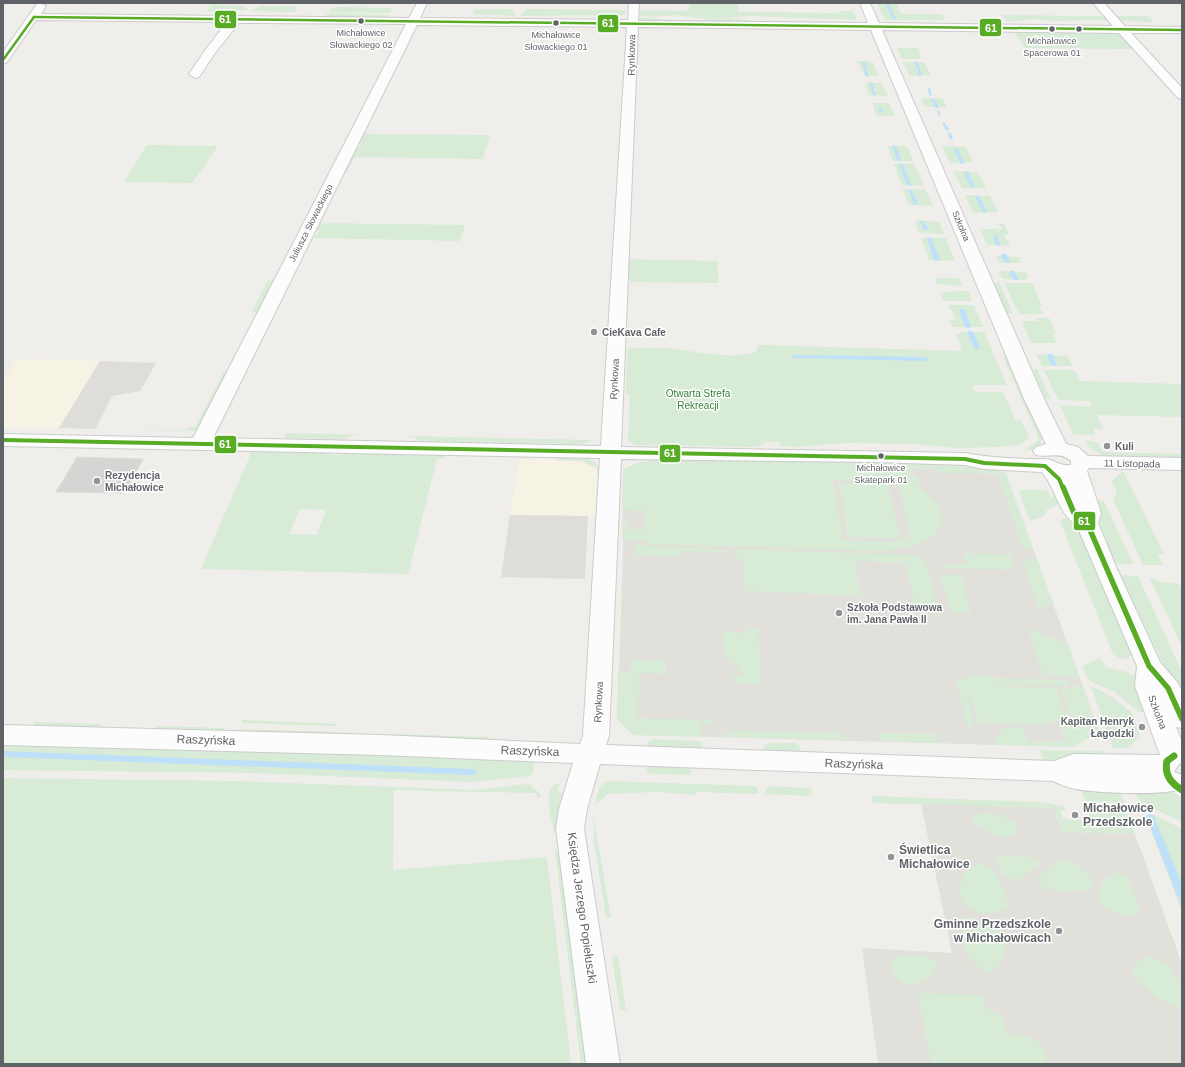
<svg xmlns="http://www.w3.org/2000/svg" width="1185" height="1067" viewBox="0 0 1185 1067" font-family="Arial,sans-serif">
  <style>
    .commercial { fill: #f7f3e4 }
    .industrial { fill: #dfddda }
    .education { fill: #e2e0da }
    .green { fill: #d8ebd6; fill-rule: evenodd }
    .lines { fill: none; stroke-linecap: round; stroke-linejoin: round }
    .stream { fill: #bfe0f9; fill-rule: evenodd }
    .building { fill: #d6d5d3; stroke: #deddd9 }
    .minor-casing { stroke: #cbcccc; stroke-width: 2 }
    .minor { fill: #fdfcfc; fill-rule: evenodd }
    .bus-1-far3-casing { stroke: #fff; stroke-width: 4 }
    .bus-1-far2-casing { stroke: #fff; stroke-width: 6 }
    .bus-1-far1-casing { stroke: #fff; stroke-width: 8 }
    .bus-1-casing { stroke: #fff; stroke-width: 10 }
    .bus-1-far3 { stroke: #58ac25; stroke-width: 2.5 }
    .bus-1-far2 { stroke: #58ac25; stroke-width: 4 }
    .bus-1-far1 { stroke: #58ac25; stroke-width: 5.5 }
    .bus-1 { stroke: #58ac25; stroke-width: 7 }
    .bus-dot { fill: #5f6368; stroke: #fff; stroke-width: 1.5 }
    .poi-dot { fill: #919496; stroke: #fff; stroke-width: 1.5 }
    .labels { text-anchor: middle; stroke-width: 3; stroke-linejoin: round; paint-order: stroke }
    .bus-label { font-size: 9px; fill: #5f6368; stroke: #fff }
    .far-street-label { font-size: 9px; fill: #5f6368; stroke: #fff }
    .street-label { font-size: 10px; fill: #5f6368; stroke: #fff }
    .poi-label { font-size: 10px; font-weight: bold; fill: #5f6368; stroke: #fff; text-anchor: start }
    .park-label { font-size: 10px; fill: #348238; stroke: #fff }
    .near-street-label { font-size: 12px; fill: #5f6368; stroke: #fff }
    .near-poi-label { font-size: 12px; font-weight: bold; fill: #5f6368; stroke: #fff; text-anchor: start }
    .line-badge { stroke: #fff; stroke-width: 1.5 }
    .badge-label { font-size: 11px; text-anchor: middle; font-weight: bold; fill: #fff }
  </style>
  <rect width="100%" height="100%" fill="#efeeea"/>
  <!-- commercial -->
  <g class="commercial">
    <path d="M37 359 100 361 59 428H3V380L18 360Z"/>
    <path d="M519 459 581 461 597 468 595 516 510 515Z"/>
  </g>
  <!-- industrial -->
  <g class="industrial">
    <path d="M100 361 156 363 140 391 112 396 95 429 59 428Z"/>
    <path d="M510 515 588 516 585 579 501 577Z"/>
  </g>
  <!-- education -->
  <g class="education">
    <path d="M642 462 989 470 997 472 1008 479 1099 731 1074 747 634 735 617 719 623 555V469Z"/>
    <path d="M921 804 1054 808 1062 832 1135 834 1182 964V1064H878L862 948 952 953Z"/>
  </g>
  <!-- green -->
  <g class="green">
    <path d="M214 3H217L216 5 242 6V7L248 9 246 10 206 12Z"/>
    <path d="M689 3H738L739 12 839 13V11H853L857 20 750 16 707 19 675 15 653 17 637 15 638 10 689 11Z"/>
    <path d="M877 3H896L901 14H942L944 20H885Z"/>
    <path d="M260 6H298L294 12 251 11Z"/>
    <path d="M337 7 392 8 389 13 329 12 332 8Z"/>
    <path d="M475 9H509L515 12 514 16 473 14Z"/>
    <path d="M526 9 626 10 625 15 520 16Z"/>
    <path d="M328 13 388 15 385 19 326 18 325 17Z"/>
    <path d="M1002 15 1106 16 1109 20 1054 21 1031 19 1007 22Z"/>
    <path d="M1116 16H1146L1150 17 1154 23 1120 20Z"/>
    <path d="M637 17 684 21 731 18 762 22H857L858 24 646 21 638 20Z"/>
    <path d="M980 30 1115 32 1119 33 1133 49 1025 48 1014 32H981Z"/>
    <path d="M897 48H919L918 49 921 55H919L921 59H902Z"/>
    <path d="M857 61 873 62 878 76H865Z"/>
    <path d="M903 62H924L931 75 910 76 908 72H911L908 71Z"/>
    <path d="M865 83H882L887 96 869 95Z"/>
    <path d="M934 98 943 99 947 107H925L921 99Z"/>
    <path d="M872 103H889L895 116H877Z"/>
    <path d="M365 132H369L366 134 490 135 483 159 355 157 346 173 342 172 355 147H360L361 143 357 142 362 133Z"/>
    <path d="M147 145 218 146 192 183 124 182Z"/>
    <path d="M887 146H907L914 161H893Z"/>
    <path d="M942 146 966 147 973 162 950 163Z"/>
    <path d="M896 163 914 164 924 186 902 185 894 164Z"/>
    <path d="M953 171 978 172 986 188H962Z"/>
    <path d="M903 189H925L933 206 909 205Z"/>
    <path d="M965 195 990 196 998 212 973 213Z"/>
    <path d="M324 209H327L321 223 465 225 460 241 313 238 318 234 319 230H314Z"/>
    <path d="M917 220 939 222 944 234 919 233 915 222H917Z"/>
    <path d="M997 224H1004L1009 235H1004L1010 246 987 245 980 229H1004Z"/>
    <path d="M921 238H946L955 261 929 260Z"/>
    <path d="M996 255 1019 257 1022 263H999Z"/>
    <path d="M629 259 717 261 719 283 631 282 629 279Z"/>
    <path d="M999 271 1026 272 1029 278H1025L1026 280 1003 279Z"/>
    <path d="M935 278H959L962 286 937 284Z"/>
    <path d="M268 280 275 281 260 312H252Z"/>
    <path d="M999 282 1013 314 1007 313 994 284Z"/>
    <path d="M1004 283H1032L1042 306H1039L1043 314H1019Z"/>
    <path d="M958 291H968L972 301H943L940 293Z"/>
    <path d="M948 305H974L983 327H953L950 320 957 319Z"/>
    <path d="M1037 318H1049L1056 334H1053L1057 343H1031L1022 321H1038Z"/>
    <path d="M960 332H984L1007 385H972L975 392H1003L1015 419 1021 420 1029 438 1019 445 997 447 958 448 911 444 849 443 793 447 781 446 780 442H764L763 445 755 447 635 445 628 440 630 397 629 395 626 394 627 349C638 348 650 347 661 348 692 349 726 361 756 352L758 345 962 351 956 334H961Z"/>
    <path d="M1036 354 1067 356 1073 366H1042Z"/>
    <path d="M1003 357 1008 358 1042 439 1041 444 1036 449 1024 451 1039 439Z"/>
    <path d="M1033 369H1037L1051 399 1045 398Z"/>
    <path d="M1044 370H1071L1076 372 1080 381 1182 384V417L1097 415 1103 429H1094L1095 435 1073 434 1060 405 1092 407 1090 401 1058 400Z"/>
    <path d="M224 372H227L196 431 102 429 187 430 189 427H195Z"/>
    <path d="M286 433 370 435H352L345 439 285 438Z"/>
    <path d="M407 436 595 440 581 444 419 441 414 437Z"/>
    <path d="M1085 441 1097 442 1103 452 1182 454V458L1101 455 1089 447Z"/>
    <path d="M252 451 329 452 328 455H343L344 453 445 454 446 458H437L408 574 201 569ZM300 509 326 510 317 535 289 534Z"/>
    <path d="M558 457C575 457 598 453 600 474H597V468L581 461 558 460Z"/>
    <path d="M650 457 938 462 996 467 998 471 1006 473 1033 549H1023L998 474 936 473 935 469 909 468 910 474 917 475C918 478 918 484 920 487 923 492 934 498 939 507 957 540 903 550 882 551L647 544V541L622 540V522L627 523V529H645V511L622 510 623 469 642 462H650ZM833 480 876 481 899 486 911 537 890 542 843 540Z"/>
    <path d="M1123 471 1164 554H1158L1163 565H1143L1114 501 1113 498 1117 494 1112 481Z"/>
    <path d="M839 483 888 484 900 538 848 537Z"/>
    <path d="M1021 490H1045L1048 492 1050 497 1060 498V503L1047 510 1044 516 1030 521 1019 491Z"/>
    <path d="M1091 499 1104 501 1133 564H1119L1114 562Z"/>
    <path d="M1066 518 1073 521 1083 538 1130 648 1131 655 1128 659 1119 658 1112 652 1060 521Z"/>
    <path d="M635 544H642V546L725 549V553L682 551V557L635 555Z"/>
    <path d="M734 549 917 555 926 562 938 613 916 612 906 563 855 561 861 596 745 591 742 558H735Z"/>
    <path d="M963 553 1012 555 1013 566 1009 570 946 568 945 564H966Z"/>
    <path d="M1023 559H1037L1053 603 1039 611Z"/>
    <path d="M940 574 961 575 971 614 952 613Z"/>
    <path d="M1123 575 1138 576 1182 672V703L1121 577Z"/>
    <path d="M1150 578 1160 582 1179 584 1182 590V647Z"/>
    <path d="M747 629H758L762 684 734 683 732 676H742L741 666H733L732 660H725L723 632 747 633Z"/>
    <path d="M1028 629H1032L1068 645 1080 678 1043 675Z"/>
    <path d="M1100 658 1106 667 1126 672 1139 678 1151 712H1139L1115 692 1088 680 1083 666Z"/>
    <path d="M631 660 666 661V674L639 673 638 718 714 720 715 724 701 723V737L634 735 617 719 618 672H630Z"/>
    <path d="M973 675H988L993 678 1065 680 1071 683 1067 686 995 684 996 686 1056 688 1066 716 1047 725 978 723 970 695H967L974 724 969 727 966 723 956 682Z"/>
    <path d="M1077 684 1082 685 1099 731 1074 747 997 745 995 740 1004 727 1024 728 1028 741 1066 742 1058 722 1070 715 1061 688 1070 689Z"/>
    <path d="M1091 686 1109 695 1133 714 1140 737 1126 748H1113Z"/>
    <path d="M242 720 337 724V726L241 723Z"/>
    <path d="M33 722 102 724 96 729 35 728Z"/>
    <path d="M156 726 226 728 220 733 159 730Z"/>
    <path d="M238 729 339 732 334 735 241 733Z"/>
    <path d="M728 730 832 733V730L842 733 846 740 722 737Z"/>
    <path d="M879 733 936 734 938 743 881 741Z"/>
    <path d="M392 734 489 737 485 741 395 737Z"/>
    <path d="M652 739 701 741V747L696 751 648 748V742Z"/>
    <path d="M3 743 535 759 533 773 529 776 472 782 252 773 3 770Z"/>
    <path d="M768 743H795L800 747 801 751C793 757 771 756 764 750V746Z"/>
    <path d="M1040 750 1102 751 1105 757 1044 761Z"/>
    <path d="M647 765 687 767 691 770V775L650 774 647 771Z"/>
    <path d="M3 778 236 781 474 790 528 784 539 792 541 797H537L536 793 394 790 393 870 547 857 571 1064H3Z"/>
    <path d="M606 781 755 786 758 789V794L696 792V795L655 792 608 794 595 805 599 788Z"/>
    <path d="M556 784H559L557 792 565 794 560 827 554 832C552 818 542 793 556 784Z"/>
    <path d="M1079 785 1118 786 1125 804 1085 801Z"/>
    <path d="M769 786 811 788 812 793 808 796 766 794V789Z"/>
    <path d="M1146 787 1169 790 1182 798V822L1155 809 1142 808 1136 793H1148Z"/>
    <path d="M871 796 1040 802 1065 807 1066 810H1061L1063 819 1090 820 1087 809 1125 813 1130 816 1135 834 1062 832 1054 808 873 803Z"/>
    <path d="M979 814C991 813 1009 814 1017 825 1015 851 984 830 973 822V817Z"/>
    <path d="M593 815 611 918H612H606L594 842Z"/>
    <path d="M1155 815 1182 829V912L1146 816Z"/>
    <path d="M555 850 562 855 589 1064H581Z"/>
    <path d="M1006 855 1036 858 1040 864C1023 877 1012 892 996 864L998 857Z"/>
    <path d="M1067 860 1076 863 1092 878 1093 886C1085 894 1050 892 1041 886L1038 881C1043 870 1055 861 1067 860Z"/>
    <path d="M981 863C996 866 1008 893 1007 907 986 924 947 907 964 875 968 868 972 865 981 863Z"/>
    <path d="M1116 872 1127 876 1138 902 1139 913 1134 917C1118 915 1089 907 1100 887 1104 880 1109 875 1116 872Z"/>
    <path d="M970 917 996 925C1011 934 1006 967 990 973 970 968 960 943 958 924L962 918Z"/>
    <path d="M900 955C910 955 935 952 937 966 929 982 905 995 894 973 892 969 891 965 892 961Z"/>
    <path d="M612 956H618L626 1010 620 1011Z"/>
    <path d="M1149 957C1173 959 1182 984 1182 1005L1180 1008 1160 1000 1134 977 1133 966 1139 961Z"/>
    <path d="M918 993 988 995 984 1000C985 1009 995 1014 1002 1017L1006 1033C1022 1035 1032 1037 1045 1048L1046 1062 1045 1064H1016L1013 1062V1064H931Z"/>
  </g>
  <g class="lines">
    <!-- stream -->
    <g class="stream">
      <path d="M885 3H889L896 20 893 19Z"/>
      <path d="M862 61 865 62 869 77 866 76Z"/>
      <path d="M915 61 918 62 922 76 919 75Z"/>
      <path d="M869 82 872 83 876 96 873 95Z"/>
      <path d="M927 87 930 88 932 96 929 95Z"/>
      <path d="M932 99H934L939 107 938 108H936L931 100Z"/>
      <path d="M879 108H881L884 112 883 113H881L878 109Z"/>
      <path d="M937 110H939L941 116H939Z"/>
      <path d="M943 123H945L949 129 948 130H946L942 124Z"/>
      <path d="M948 132 951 133 953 140 949 139Z"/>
      <path d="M892 145 896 146 901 160V161L897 160Z"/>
      <path d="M954 148 958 149 964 163V164L960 163 954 149Z"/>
      <path d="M899 164 903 165 911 185V186L907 185 899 165Z"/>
      <path d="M964 171 968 172 975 187V188L971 187 964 172Z"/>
      <path d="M908 189 912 190 918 204V205L914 204 908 190Z"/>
      <path d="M975 195 979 196 987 212V213L983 212 975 196Z"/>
      <path d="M920 221H924L928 229V230H924L920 222Z"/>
      <path d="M993 235 997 236 1000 245V246L996 245 993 236Z"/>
      <path d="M927 237 931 238 940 260 939 261 934 260 927 238Z"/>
      <path d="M1004 253 1007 255 1010 262 1009 263 1004 262 1001 255Z"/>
      <path d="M1012 270 1014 271 1019 279 1018 280H1014L1009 272Z"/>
      <path d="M962 308 965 310 971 327 970 328H966L965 327 959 310Z"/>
      <path d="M970 330 973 332 980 348 979 349H975L974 348 967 332Z"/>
      <path d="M1050 353 1053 355 1056 364 1055 365 1053 366 1050 364 1047 355Z"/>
      <path d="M794 355 925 357 928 359 925 361 792 358V356Z"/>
      <path d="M3 751 473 769 476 770 477 772 476 774 473 775 3 757Z"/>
      <path d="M1150 814 1153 815 1154 817 1182 884V899L1179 898 1177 895 1146 817 1147 815Z"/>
    </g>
  </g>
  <!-- building -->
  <path class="building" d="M77 457 108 458 143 459 125 493 56 492Z"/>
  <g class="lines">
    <defs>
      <path id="minor" d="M40 3 46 6 41 14 409 18 417 3H427L420 18 628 20 629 3H639L638 21 868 23 860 3H870L879 23 1113 26 1093 3H1104L1125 26 1182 27V33H1131L1182 88V99L1178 98 1119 33 882 30 1045 401 1066 444 1078 447 1088 456 1182 458V470L1089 468 1087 471 1101 513 1098 523 1117 569 1160 662 1177 682 1182 691V728L1176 727 1182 742V763L1179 764 1174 772 1182 775V789C1161 796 1092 793 1071 788 1065 786 1059 784 1053 781L600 764 587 809 584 829 620 1064H586L556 829 559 809 573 763 381 755 3 745V725L381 735 580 744 583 736 600 458 3 446V434L193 438 406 24 239 23 215 53 199 77 195 78 189 74 206 49 227 22 36 20 7 62 3 64V52L37 4ZM417 25 627 27 601 446 213 438ZM638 27 871 30 1025 401 1046 444 1036 447 1033 451 1036 455C1048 458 1060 451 1071 461V465C1060 467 1054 459 1044 459 1017 459 991 458 965 453L621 447ZM621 459 876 462 965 465 984 469 1042 472C1058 492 1056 510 1077 526L1137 666 1135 686 1160 755 1074 754 1054 761 606 745 609 736Z"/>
    </defs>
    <!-- minor casing -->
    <use href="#minor" class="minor-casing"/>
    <!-- minor -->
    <use href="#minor" class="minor"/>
    <defs>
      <g id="bus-1-far3">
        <path d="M34 17 1182 30"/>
        <path d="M3 60 34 17"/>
      </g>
      <path id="bus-1-far2" d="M3 440 965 459 984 463 1045 466 1059 479 1063 488"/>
      <path id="bus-1-far1" d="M1063 487 1074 513 1087 523 1149 666 1168 688 1182 719"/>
      <path id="bus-1" d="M1174 756 1167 761C1164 775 1171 783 1182 790"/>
    </defs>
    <!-- bus-1-far3 casing -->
    <use href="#bus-1-far3" class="bus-1-far3-casing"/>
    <!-- bus-1-far2 casing -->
    <use href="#bus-1-far2" class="bus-1-far2-casing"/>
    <!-- bus-1-far1 casing -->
    <use href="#bus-1-far1" class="bus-1-far1-casing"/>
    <!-- bus-1 casing -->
    <use href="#bus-1" class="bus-1-casing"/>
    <!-- bus-1-far3 -->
    <use href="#bus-1-far3" class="bus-1-far3"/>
    <!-- bus-1-far2 -->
    <use href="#bus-1-far2" class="bus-1-far2"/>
    <!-- bus-1-far1 -->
    <use href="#bus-1-far1" class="bus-1-far1"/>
    <!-- bus-1 -->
    <use href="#bus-1" class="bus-1"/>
  </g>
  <!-- markers -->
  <g class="bus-dot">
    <circle cx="361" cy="21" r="3.5"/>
    <circle cx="556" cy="23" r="3.5"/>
    <circle cx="1052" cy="29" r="3.5"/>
    <circle cx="1079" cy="29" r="3.5"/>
    <circle cx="881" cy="456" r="3.5"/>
  </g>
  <g class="poi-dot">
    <circle cx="594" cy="332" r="4"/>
    <circle cx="1107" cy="446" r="4"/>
    <circle cx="97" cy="481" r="4"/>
    <circle cx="839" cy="613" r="4"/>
    <circle cx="1142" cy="727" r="4"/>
    <circle cx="1075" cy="815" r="4"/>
    <circle cx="891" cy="857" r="4"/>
    <circle cx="1059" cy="931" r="4"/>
  </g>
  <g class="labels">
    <!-- bus labels -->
    <g class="bus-label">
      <text x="361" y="36">Michałowice<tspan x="361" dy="12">Słowackiego 02</tspan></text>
      <text x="556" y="38">Michałowice<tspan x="556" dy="12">Słowackiego 01</tspan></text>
      <text x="1052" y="44">Michałowice<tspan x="1052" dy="12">Spacerowa 01</tspan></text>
      <text x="881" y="471">Michałowice<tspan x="881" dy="12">Skatepark 01</tspan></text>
    </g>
    <!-- far-street labels -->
    <g class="far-street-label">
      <text transform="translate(311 223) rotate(-63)" y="3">Juliusza Słowackiego</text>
      <text transform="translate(961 226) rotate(67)" y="3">Szkolna</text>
    </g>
    <!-- street labels -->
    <g class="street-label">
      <text transform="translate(631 55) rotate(-89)" y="4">Rynkowa</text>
      <text transform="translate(614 379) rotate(-87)" y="4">Rynkowa</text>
      <text transform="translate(1132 463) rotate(1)" y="4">11 Listopada</text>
      <text transform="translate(598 702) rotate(-87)" y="4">Rynkowa</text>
      <text transform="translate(1158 712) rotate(69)" y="4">Szkolna</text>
    </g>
    <!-- poi labels -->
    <g class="poi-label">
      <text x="602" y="336">CieKava Cafe</text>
      <text x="1115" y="450">Kuli</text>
      <text x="105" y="479">Rezydencja<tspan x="105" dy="12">Michałowice</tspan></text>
      <text x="847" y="611">Szkoła Podstawowa<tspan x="847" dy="12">im. Jana Pawła II</tspan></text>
      <text x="1134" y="725" text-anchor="end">Kapitan Henryk<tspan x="1134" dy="12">Łagodzki</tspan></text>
    </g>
    <!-- park labels -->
    <g class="park-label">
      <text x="698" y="397">Otwarta Strefa<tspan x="698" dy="12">Rekreacji</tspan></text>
    </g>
    <!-- near-street labels -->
    <g class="near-street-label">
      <text transform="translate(206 740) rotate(2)" y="4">Raszyńska</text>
      <text transform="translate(530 751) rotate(2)" y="4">Raszyńska</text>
      <text transform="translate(854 764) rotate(2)" y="4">Raszyńska</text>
      <text transform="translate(582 908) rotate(82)" y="4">Księdza Jerzego Popiełuszki</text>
    </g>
    <!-- near-poi labels -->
    <g class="near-poi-label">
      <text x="1083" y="812">Michałowice<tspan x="1083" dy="14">Przedszkole</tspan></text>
      <text x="899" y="854">Świetlica<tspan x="899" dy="14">Michałowice</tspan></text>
      <text x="1051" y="928" text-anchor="end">Gminne Przedszkole<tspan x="1051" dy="14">w Michałowicach</tspan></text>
    </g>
  </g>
  <g class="line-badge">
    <rect x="214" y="10" width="23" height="19" rx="4" fill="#58ac25"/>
    <rect x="597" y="14" width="22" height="19" rx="4" fill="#58ac25"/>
    <rect x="979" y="18" width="23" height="19" rx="4" fill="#58ac25"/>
    <rect x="214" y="435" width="23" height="19" rx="4" fill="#58ac25"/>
    <rect x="659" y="444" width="22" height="19" rx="4" fill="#58ac25"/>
    <rect x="1073" y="511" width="23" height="20" rx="4" fill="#58ac25"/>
  </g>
  <g class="badge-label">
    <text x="225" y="23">61</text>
    <text x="608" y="27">61</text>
    <text x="991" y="32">61</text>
    <text x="225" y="448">61</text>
    <text x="670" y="457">61</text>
    <text x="1084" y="525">61</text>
  </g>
  <!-- border -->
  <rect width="1185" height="1067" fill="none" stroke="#5f6368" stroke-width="8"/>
</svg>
